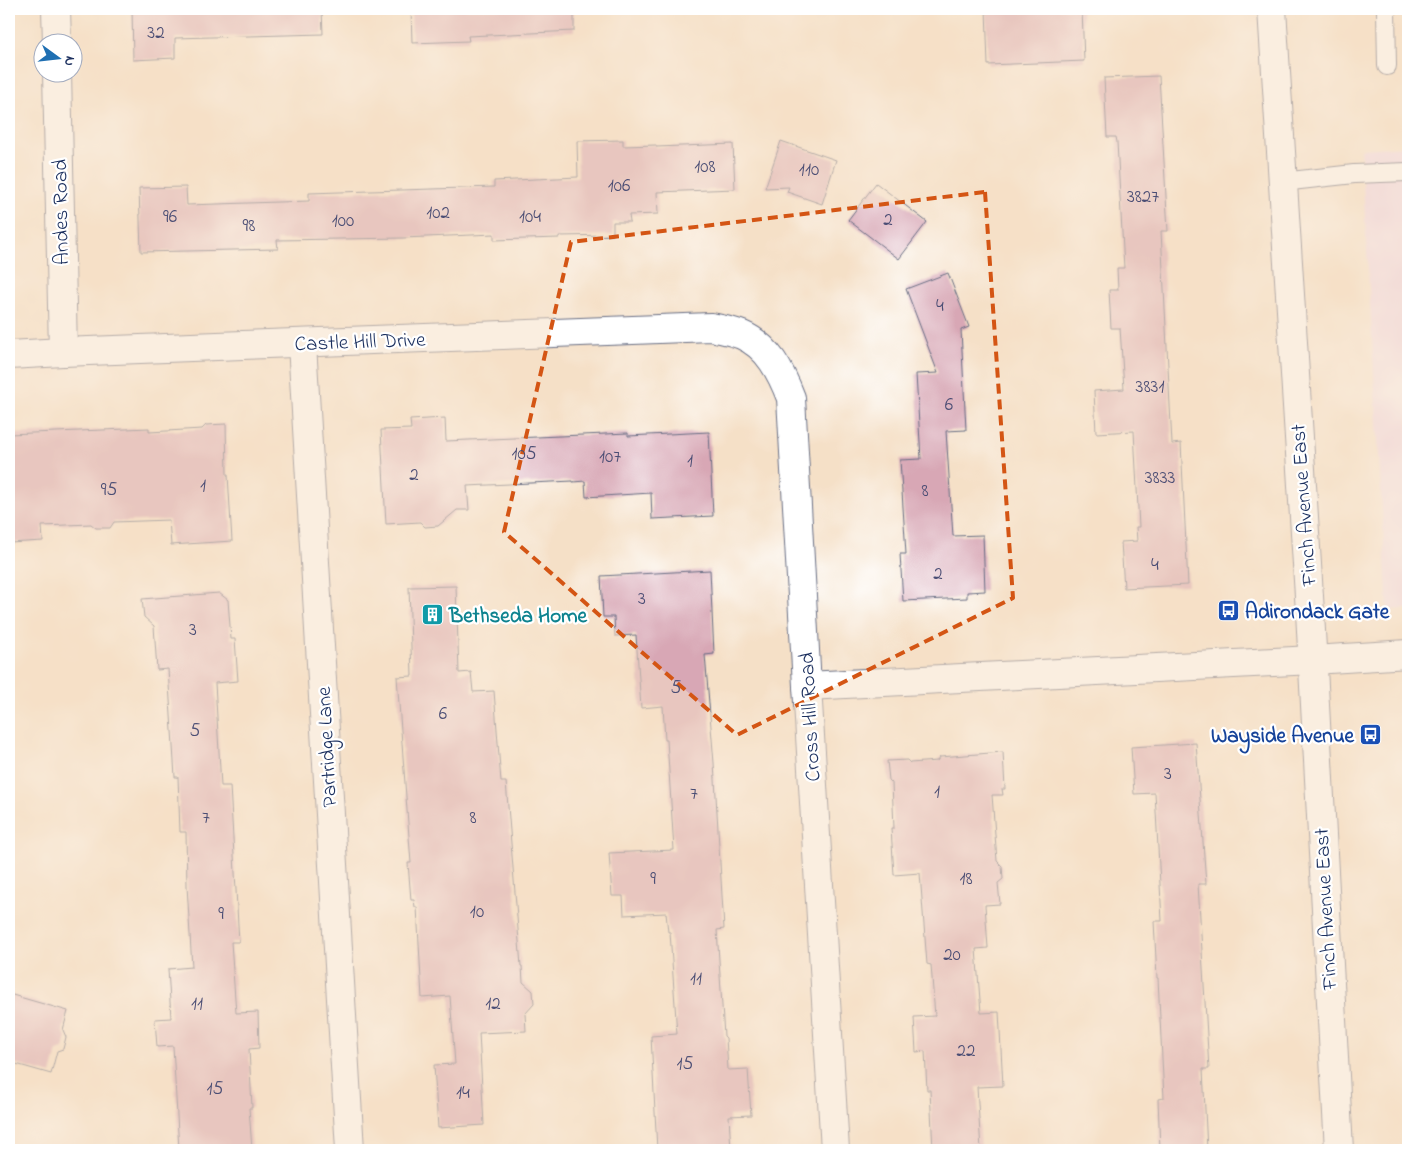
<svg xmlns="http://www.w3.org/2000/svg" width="1417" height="1159" viewBox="0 0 1417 1159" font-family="'Indie Flower',sans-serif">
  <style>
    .built { fill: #ecd1ea }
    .building { fill: #d8a7b5 }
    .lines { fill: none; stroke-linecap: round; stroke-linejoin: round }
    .lane-casing { stroke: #676d83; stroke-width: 20 }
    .street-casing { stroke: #676d83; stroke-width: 30 }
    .secondary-casing { stroke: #676d83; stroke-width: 30 }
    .lane { stroke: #fff; stroke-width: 18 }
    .street { stroke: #fff; stroke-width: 28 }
    .secondary { stroke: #fff; stroke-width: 28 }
    .marked { fill: none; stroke: #d45514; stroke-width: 4; stroke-dasharray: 10 6; stroke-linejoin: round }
    .labels { text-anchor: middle; stroke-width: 4.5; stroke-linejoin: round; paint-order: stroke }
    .number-label { font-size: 19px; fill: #4a4d74 }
    .street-label { font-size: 21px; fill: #1b2f5e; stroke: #fff }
    .transit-label { font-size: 21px; font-weight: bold; fill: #164399; stroke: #fff; text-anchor: start }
    .culture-label { font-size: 21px; font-weight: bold; fill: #0d838f; stroke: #fff; text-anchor: start }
  </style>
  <rect width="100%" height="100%" fill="#fff"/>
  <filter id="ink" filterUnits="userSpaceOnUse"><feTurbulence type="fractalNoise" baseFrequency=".02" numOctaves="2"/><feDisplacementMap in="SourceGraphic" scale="10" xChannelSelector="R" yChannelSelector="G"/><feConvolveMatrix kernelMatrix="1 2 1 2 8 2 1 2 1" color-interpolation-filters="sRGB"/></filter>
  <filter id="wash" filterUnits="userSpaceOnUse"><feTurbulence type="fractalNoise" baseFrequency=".0096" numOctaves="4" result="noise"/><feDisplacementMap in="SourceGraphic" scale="20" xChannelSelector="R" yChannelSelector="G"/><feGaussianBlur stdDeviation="1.12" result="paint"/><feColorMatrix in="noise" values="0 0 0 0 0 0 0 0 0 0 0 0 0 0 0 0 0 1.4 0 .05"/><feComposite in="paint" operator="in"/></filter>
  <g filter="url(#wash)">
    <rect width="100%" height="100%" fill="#f5e0c7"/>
    <!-- built -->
    <path class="built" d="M1408 146V609L1388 610 1361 149Z"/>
    <g id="blocks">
      <!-- building -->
      <g class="building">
        <path d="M132 9H322L323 34 175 38V58L133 60Z"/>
        <path d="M411 9H574V31L468 36 469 41 412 43Z"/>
        <path d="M986 9H1082L1084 61 988 65Z"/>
        <path d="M1159 76 1168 231H1161L1172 444 1181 443 1188 585 1124 588 1121 542 1137 541 1136 527H1139L1134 431 1096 433 1094 391 1124 389 1120 328H1111L1109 290H1118L1117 268H1124L1117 142 1116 137H1107L1104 78Z"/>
        <path d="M623 140V146L656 145V147L733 144 735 189 657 192 658 214 629 215 630 222H613V235L559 236V238L494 240V234L403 238 277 240 278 249 141 252 139 188 186 187 187 205 309 201V193L494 187V181L578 177 577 141Z"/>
        <path d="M781 141 836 160 822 204 787 192 789 187 765 188Z"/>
        <path d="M876 183 927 222 899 259 848 220Z"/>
        <path d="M948 273 969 327 961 330 966 430 946 431 953 536 983 535 985 591 967 592V598L903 601 900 554H906L900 460 921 459 916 374 938 373 906 289Z"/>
        <path d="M445 418 446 441 628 433V436L709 432 713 516 652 519 651 493 586 497 585 481 573 482V481L467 486 469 510H457L438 526 425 527 420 522 386 524 381 430 411 429 410 420Z"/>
        <path d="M226 424 227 475H228L232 541 171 545 169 520 114 522 110 528H96L91 524 42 526 43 541 9 543V434L149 428V432L202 429 206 425Z"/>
        <path d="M710 570 714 654 705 655 714 763 724 929 717 930 724 1036 726 1038 728 1070 748 1069 751 1115 729 1116 731 1150H657L651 1036 677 1034 670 932H668L666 913 624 915 623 896H612L609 853 674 850 667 740H665L663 706 641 708 636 635 615 636 614 617H603L601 576Z"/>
        <path d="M456 586 459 673 471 672 473 692 494 691 501 782H506L521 966H522L523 982 533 991 534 1004 525 1014 526 1031 479 1033 484 1125 438 1128 434 1065 455 1064 450 996 422 998 417 907H415L414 900H411L408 863H411L397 677 412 676 409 587Z"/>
        <path d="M219 593 228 600 231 639H235L238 681 215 683 221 786H230L239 942H231L236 1013 258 1012 259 1048 249 1049 252 1108H249L252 1150H179L173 1046 157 1047 155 1019 171 1018 168 969 192 967 187 886 186 832H180L178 777H175L168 669 157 670 154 626 144 617 142 599Z"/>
        <path d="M1196 743 1206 884H1198L1209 1069H1203L1207 1150H1160L1158 1099 1164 1098 1158 978H1157L1154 921H1162L1155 793 1134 794 1131 747Z"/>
        <path d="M1003 752 1005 789H1002L1003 795H992L997 861 1002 866 1003 879 998 883 1000 904 985 905 988 948 976 949 981 1013 999 1012 1003 1086 977 1087 981 1150H933L930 1090H927L925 1051 916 1052 914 1017 935 1016 931 965 927 964 920 873 894 875 891 828H894L892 783 889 780 887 761 907 760 910 763 937 761 940 757Z"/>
        <path d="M9 994 68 1011 63 1030 66 1037 63 1049 57 1051 51 1074 9 1062Z"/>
      </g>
    </g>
  </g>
  <g filter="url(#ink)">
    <use href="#blocks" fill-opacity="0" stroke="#676d83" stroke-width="1"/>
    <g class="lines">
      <defs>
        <g id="lane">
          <path d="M1386 9 1387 66"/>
          <path d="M1282 182 1354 174 1408 172"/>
        </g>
        <g id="street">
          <path d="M56 9 57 42"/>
          <path d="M57 72 63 352"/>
          <path d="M302 344 350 1150"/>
          <path d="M9 355 63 352 711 327C721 329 732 331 742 335 768 346 781 372 791 398L807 686 835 1150"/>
          <path d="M807 686 1313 660"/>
        </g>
        <g id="secondary">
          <path d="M1272 9 1310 612 1339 1150"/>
          <path d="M1313 660 1408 654"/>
        </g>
      </defs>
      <!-- lane casing -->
      <use href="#lane" class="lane-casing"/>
      <!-- street casing -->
      <use href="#street" class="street-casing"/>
      <!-- secondary casing -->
      <use href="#secondary" class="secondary-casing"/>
      <!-- lane -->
      <use href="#lane" class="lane"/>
      <!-- street -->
      <use href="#street" class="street"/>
      <!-- secondary -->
      <use href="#secondary" class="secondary"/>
    </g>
  </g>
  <!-- marked area -->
  <path d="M0 0H1417V1159H0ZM985 192 1013 598 737 735 504 532 571 242Z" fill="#f5e0c7" fill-opacity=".55" fill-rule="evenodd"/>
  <path class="marked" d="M985 192 1013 598 737 735 504 532 571 242Z"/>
  <!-- icons -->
  <defs>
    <symbol id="bus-square" viewBox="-11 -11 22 22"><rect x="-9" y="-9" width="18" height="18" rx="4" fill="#1a4fb4" stroke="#fff"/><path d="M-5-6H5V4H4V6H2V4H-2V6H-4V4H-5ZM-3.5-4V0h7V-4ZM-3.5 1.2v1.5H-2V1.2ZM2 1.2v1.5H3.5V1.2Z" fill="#fff"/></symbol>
    <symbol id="building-square" viewBox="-11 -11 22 22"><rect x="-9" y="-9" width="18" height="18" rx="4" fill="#0f9aa8" stroke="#fff"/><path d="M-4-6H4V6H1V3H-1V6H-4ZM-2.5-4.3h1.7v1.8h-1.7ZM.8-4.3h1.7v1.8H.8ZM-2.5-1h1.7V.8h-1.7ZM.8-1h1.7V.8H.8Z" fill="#fff"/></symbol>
  </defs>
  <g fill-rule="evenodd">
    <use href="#bus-square" x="1216" y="598" width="25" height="25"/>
    <use href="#building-square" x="420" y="602" width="25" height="25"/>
    <use href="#bus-square" x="1358" y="722" width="25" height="25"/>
  </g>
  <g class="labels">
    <!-- number labels -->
    <g class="number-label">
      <text x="156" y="38">32</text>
      <text x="705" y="172">108</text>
      <text x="809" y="175">110</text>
      <text x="619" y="191">106</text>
      <text x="1143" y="202">3827</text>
      <text x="438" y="218">102</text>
      <text x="170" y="222">96</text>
      <text x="530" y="222">104</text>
      <text x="888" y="225">2</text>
      <text x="343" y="226">100</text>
      <text x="249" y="231">98</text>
      <text x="940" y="311">4</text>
      <text x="1150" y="392">3831</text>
      <text x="949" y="410">6</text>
      <text x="524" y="459">105</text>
      <text x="610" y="462">107</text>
      <text x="690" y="466">1</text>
      <text x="414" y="480">2</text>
      <text x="1160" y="483">3833</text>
      <text x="203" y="491">1</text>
      <text x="109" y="495">95</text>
      <text x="925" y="496">8</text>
      <text x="1155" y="570">4</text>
      <text x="938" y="579">2</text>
      <text x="642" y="604">3</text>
      <text x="193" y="635">3</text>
      <text x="676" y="693">5</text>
      <text x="443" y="719">6</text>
      <text x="195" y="736">5</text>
      <text x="1168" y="779">3</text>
      <text x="937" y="797">1</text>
      <text x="694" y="799">7</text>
      <text x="206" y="823">7</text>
      <text x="473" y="823">8</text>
      <text x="653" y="884">9</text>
      <text x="966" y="884">18</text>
      <text x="477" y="917">10</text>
      <text x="221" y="919">9</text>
      <text x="952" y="960">20</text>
      <text x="696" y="984">11</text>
      <text x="197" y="1009">11</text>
      <text x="493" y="1009">12</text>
      <text x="966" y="1056">22</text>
      <text x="685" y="1069">15</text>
      <text x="215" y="1094">15</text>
      <text x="463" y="1098">14</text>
    </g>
    <!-- street labels -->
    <g class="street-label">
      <text transform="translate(60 212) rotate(-91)" y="7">Andes Road</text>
      <text transform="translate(360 341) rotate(-2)" y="7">Castle Hill Drive</text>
      <text transform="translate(1303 505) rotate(-94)" y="7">Finch Avenue East</text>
      <text transform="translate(809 717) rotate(-93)" y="7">Cross Hill Road</text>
      <text transform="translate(326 747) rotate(-93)" y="7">Partridge Lane</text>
      <text transform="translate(1325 909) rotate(-93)" y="7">Finch Avenue East</text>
    </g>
    <!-- transit labels -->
    <g class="transit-label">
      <text x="1245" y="618">Adirondack Gate</text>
      <text x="1354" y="742" text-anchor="end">Wayside Avenue</text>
    </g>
    <!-- culture labels -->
    <g class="culture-label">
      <text x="449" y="622">Bethseda Home</text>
    </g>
  </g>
  <!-- margin -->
  <rect width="1417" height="1159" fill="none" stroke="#fff" stroke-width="30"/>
  <!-- north arrow -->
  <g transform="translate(58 58) rotate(105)"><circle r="24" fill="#ffffff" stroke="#a4acbf"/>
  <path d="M0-4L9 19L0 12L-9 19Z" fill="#1f6fb2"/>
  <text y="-8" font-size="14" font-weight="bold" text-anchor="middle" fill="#1b2f5e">N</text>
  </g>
</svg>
